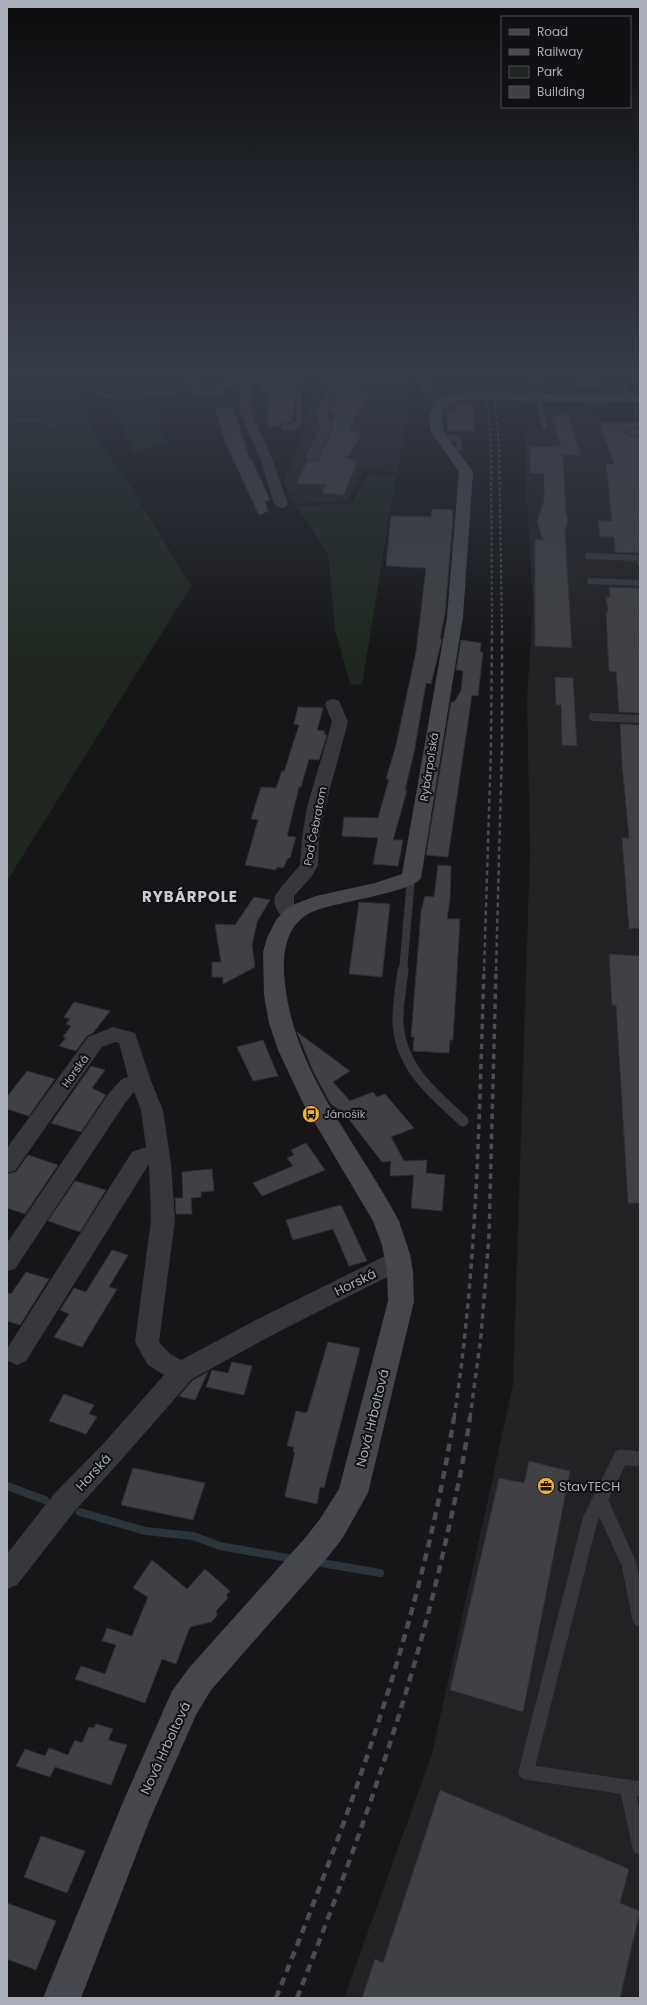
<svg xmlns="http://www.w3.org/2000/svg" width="647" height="2005" viewBox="0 0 647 2005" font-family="Poppins,sans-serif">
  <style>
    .built { fill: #222225 }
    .green { fill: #1e261f }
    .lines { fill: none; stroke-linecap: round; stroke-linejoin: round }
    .stream-far1 { stroke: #2c353c; stroke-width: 3.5 }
    .stream { stroke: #2c353c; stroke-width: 8 }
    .building { fill: #404145; stroke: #303034 }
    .lane-far3 { stroke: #37383d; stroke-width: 6 }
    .lane-far2 { stroke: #37383d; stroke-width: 8 }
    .lane-far1 { stroke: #37383d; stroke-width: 11 }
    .lane { stroke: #37383d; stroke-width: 15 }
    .street { fill: #37383d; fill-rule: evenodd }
    .secondary { fill: #45474d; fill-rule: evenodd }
    .rail-far3 { stroke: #4a4c52; stroke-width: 2; stroke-dasharray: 3 2.5; stroke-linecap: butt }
    .rail-far2 { stroke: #4a4c52; stroke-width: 2.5; stroke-dasharray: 4.5 3.5; stroke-linecap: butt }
    .rail-far1 { stroke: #4a4c52; stroke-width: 3.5; stroke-dasharray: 5.5 4.5; stroke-linecap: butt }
    .rail { stroke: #4a4c52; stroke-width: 4.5; stroke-dasharray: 8 6; stroke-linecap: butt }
    .labels { text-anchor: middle; stroke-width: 4; stroke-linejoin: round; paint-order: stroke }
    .street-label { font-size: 11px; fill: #a8adb8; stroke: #111113 }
    .poi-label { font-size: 11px; fill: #a8adb8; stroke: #111113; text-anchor: start }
    .near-street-label { font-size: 13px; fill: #a8adb8; stroke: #111113 }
    .near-poi-label { font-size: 13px; fill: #a8adb8; stroke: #111113; text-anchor: start }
    .district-label { font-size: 15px; font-weight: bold; letter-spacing: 1px; fill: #c9ccd4; stroke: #111113 }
  </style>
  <rect width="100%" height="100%" fill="#161618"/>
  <!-- built -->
  <g class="built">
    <path d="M320 373H410L412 390 397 472 363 470 347 501 295 504 283 482 297 450Z"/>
    <path d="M545 408 569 409 573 414H599L602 422H640V1998H344L432 1754 513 1385 530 851 527 698 533 605 525 468 526 429 550 430Z"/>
  </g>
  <!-- green -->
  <g class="green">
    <path d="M7 373H71L76 387 88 386 107 395 98 373H144L166 442 133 452 109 398C97 398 89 388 77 389L96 436 124 476 191 586 7 881Z"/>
    <path d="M368 474 396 475 362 685 350 684 335 630 328 553 297 506 352 503Z"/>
  </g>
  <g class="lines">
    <!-- stream-far1 -->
    <g class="stream-far1">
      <path d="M55 389 85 387 107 397 169 393 188 389"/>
      <path d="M14 419 42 421 50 423 51 426"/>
    </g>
    <!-- stream -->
    <g class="stream">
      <path d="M7 1486 45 1500"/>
      <path d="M80 1512 145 1531 193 1536 220 1546 294 1559"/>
      <path d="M316 1562 380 1573"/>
    </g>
  </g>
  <!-- building -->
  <g class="building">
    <path d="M575 373H597L602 387H581Z"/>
    <path d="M266 374H296L294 413H292V422L283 423 280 426H268V391H260L262 376H266Z"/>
    <path d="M341 386 360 387 358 390 369 391 357 413 350 431 362 432 350 455 343 457 357 462 344 495 322 493 326 485 297 483 307 461H317L333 428 332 423 336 413 330 412Z"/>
    <path d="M456 403H473L474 431H448L447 411H454Z"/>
    <path d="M215 407 218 409 233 408 251 462 252 460 270 500 265 501 268 511 259 515 226 444Z"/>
    <path d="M551 415H568L581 455H563L566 514 568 520 565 532 572 648 535 646V539L543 540 537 522 544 500V474L530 473V447L561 446Z"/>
    <path d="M599 423H640V427L627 428 624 432 627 436 640 437V553L615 552 614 537H600L598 521H612L606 464H614Z"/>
    <path d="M432 509 453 510 452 518H453L445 613 440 639H442L431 684 426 683 414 753 405 790H407L393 840H403L398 866 373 864 378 838 342 836 344 817 378 818 389 779H386L396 745 416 652 426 568 386 566 391 516 431 517Z"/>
    <path d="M609 587 640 588V713L619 712 616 672 609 671 606 613 608 612 606 597H610Z"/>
    <path d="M461 640 481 643 480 652H483L478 696 472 695 448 857 426 855 451 702H454L461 691 463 671 456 670Z"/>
    <path d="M555 677 573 678 577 746 562 745 561 705H556Z"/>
    <path d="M298 707 323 708 317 730 325 731 324 734 327 735 319 760 309 759 301 787H299L287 836 296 837 290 858H288L283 868 277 867 276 870 245 865 258 820 251 819 261 787 276 788 282 771 284 772 299 725 294 724Z"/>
    <path d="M620 724 640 725V928L629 929 622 838H629L622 765Z"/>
    <path d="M438 865 451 866 450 899 447 919H460L453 1040H450L449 1053 413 1051 414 1037H411L421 912 425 896 434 897Z"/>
    <path d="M254 897 270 900 257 922 252 946 255 967 223 984V977H212V962H221L215 924 235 925Z"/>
    <path d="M359 902 390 904 382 977 349 974Z"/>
    <path d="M609 954 640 956V1203H628L616 1005H612Z"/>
    <path d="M74 1002 110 1011 93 1033 87 1036 76 1051 59 1046 66 1038 63 1037 71 1026 66 1024 70 1019 64 1017Z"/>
    <path d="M297 1032 350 1071 333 1082 350 1101 373 1092 377 1097 385 1094 414 1128 391 1137 404 1161 427 1160 426 1173 445 1175 442 1211 411 1208 414 1175 390 1176 391 1161 382 1162 341 1109 339 1110 330 1103 313 1071Z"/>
    <path d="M263 1040 278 1076 253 1081 237 1047Z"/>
    <path d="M91 1066 105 1070 92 1088 106 1095 81 1132 51 1123Z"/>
    <path d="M27 1071 55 1079 29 1116 7 1109V1097Z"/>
    <path d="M306 1143 325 1170 262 1196 253 1183 293 1166 287 1158 294 1155 291 1150Z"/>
    <path d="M28 1155 58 1165 25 1214 7 1208V1174L16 1172Z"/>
    <path d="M212 1169 214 1191 201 1192V1197L191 1198 192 1214H176L175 1198H183L182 1172Z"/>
    <path d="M75 1181 106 1190 80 1232 48 1221Z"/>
    <path d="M341 1205 367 1261 349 1266 333 1229 293 1240 286 1220Z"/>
    <path d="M112 1250 128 1255 109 1287 117 1289 82 1347 54 1337 69 1314 60 1310 74 1288 86 1292Z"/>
    <path d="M26 1272 49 1279 20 1325 7 1321V1293L11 1294Z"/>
    <path d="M328 1342 360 1348 324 1488 320 1487 317 1504 286 1497 285 1495 295 1452H293L294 1447 287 1446 296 1411 307 1413Z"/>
    <path d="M232 1362 252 1366 244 1395 206 1387 212 1370 228 1373Z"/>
    <path d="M208 1372 195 1400 179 1396 193 1380Z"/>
    <path d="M64 1394 94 1405 89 1414 97 1417 86 1434 49 1421Z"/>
    <path d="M529 1461 570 1471 523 1712 450 1690 499 1478 524 1483Z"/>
    <path d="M133 1468 205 1483 193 1520 121 1505Z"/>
    <path d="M152 1560 187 1589 205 1569 230 1591 226 1595 228 1598 216 1611 217 1616 211 1622 190 1627 176 1664 162 1659 145 1703 75 1679 81 1666 105 1674 116 1645 102 1641 107 1628 132 1636 148 1597 133 1588Z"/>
    <path d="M96 1724 113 1729 108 1740 127 1745 111 1785 55 1767 50 1777 16 1766 25 1749 45 1756 49 1748 68 1755 75 1740 82 1743 89 1727 94 1728Z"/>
    <path d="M440 1790 629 1869 620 1903 640 1911 620 1998H362L375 1959 383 1963Z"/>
    <path d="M41 1836 85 1851 67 1893 24 1877Z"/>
    <path d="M7 1903 56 1921 36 1970 7 1959Z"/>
  </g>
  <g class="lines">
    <!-- lane-far3 -->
    <g class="lane-far3">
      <path d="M624 387 631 398"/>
      <path d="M538 396 545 426"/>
      <path d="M284 428 294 427 299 423V386L305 373"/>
      <path d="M629 432H640"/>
      <path d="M441 438H458L460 448 453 452"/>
      <path d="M588 556 639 558 640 563"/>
      <path d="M590 581 640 583"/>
    </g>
    <!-- lane-far2 -->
    <g class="lane-far2">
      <path d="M593 717 640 719"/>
      <path d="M403 971 411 878"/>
    </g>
    <!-- lane-far1 -->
    <path class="lane-far1" d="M403 970C401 988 397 1008 398 1025 402 1069 433 1093 463 1121"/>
    <!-- lane -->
    <g class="lane">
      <path d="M640 1459 621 1457 590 1520 526 1772 640 1789"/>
      <path d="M600 1500 629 1564 640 1619"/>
      <path d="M627 1787 640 1847"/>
    </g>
    <!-- street -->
    <g class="street">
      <path d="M187 373H199L201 389C212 397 224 381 230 373H242C230 390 216 402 194 396L189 389Z"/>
      <path d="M245 373H257L250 399 253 415 273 461 288 504 286 507 281 508 274 504 261 461 241 415 238 399Z"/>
      <path d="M333 373H345L328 413 332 427 316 460H308L306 457 320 427 316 413Z"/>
      <path d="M412 373H424L436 394 449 403 447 405C429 410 419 386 412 373Z"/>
      <path d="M525 373H537L544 396 542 398 538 399 532 396Z"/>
      <path d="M333 699 339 701 348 722 325 807 319 838 318 865 312 876 294 896V906L301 915 299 919 292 921 285 919 278 912 274 902 275 896 282 886 300 865 302 838 307 807 332 722 325 704 327 701Z"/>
      <path d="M113 1027 135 1033 151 1081 163 1110 171 1164 175 1220 159 1342 170 1354 181 1360 256 1320 391 1253 399 1251 407 1253 411 1260 407 1267 274 1334 192 1379 122 1459 74 1512 17 1585 7 1589V1554L54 1494 104 1443 164 1375 148 1365 135 1342 151 1220 149 1164 26 1361 17 1365 8 1361V1347L132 1152 146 1147 141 1110 134 1092 125 1103 15 1269 7 1271V1243L109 1093 122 1079 128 1077 119 1043 115 1042 102 1047 15 1171 7 1173V1148L88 1037Z"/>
    </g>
    <!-- secondary -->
    <path class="secondary" d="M470 392 591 395 640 394V402L591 403 470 399 456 401 444 408 441 417 444 432 473 472 463 617 421 878C411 893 334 902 312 912 288 923 283 948 284 973 290 1069 356 1139 399 1221L410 1254 413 1272 414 1301 368 1493 342 1539 327 1558 211 1690 196 1715 150 1819 81 1998H43L123 1802 172 1691 189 1668 305 1538 320 1519 339 1489 388 1301 387 1272 382 1245 373 1221 303 1103 278 1050 269 1023 264 995 263 952 267 938 276 920 286 909 295 904 316 896 375 883 402 874 447 617 459 472 431 432 428 417 432 407 438 400 452 394Z"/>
    <!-- rail-far3 -->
    <g class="rail-far3">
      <path d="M481 373 488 410 491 447 492 632"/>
      <path d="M488 373 496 409 499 447 502 632"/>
    </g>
    <!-- rail-far2 -->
    <g class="rail-far2">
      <path d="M484 971 491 748 492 631"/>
      <path d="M496 971 502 747V631"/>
    </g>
    <!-- rail-far1 -->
    <g class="rail-far1">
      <path d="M454 1418C477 1270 479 1120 484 970"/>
      <path d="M470 1418 481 1336 489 1236 496 970"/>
    </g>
    <!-- rail -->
    <g class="rail">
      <path d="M276 1998C352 1810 422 1618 454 1417"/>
      <path d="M297 1998C355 1851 409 1703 444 1549 454 1505 464 1461 470 1417"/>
    </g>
  </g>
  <!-- sky -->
  <linearGradient id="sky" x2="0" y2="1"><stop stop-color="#0c0c0d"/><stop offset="0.57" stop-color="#363c48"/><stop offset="1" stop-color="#363c48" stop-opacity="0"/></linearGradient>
  <rect width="647" height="654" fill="url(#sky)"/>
  <!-- icons -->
  <defs>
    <symbol id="bus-disc" viewBox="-11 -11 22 22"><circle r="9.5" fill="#f2b134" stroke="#111113"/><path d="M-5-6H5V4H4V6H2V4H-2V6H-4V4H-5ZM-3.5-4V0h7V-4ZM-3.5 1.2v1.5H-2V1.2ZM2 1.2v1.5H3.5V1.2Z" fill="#111"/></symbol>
    <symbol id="office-disc" viewBox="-11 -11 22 22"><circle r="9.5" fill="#f2b134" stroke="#111113"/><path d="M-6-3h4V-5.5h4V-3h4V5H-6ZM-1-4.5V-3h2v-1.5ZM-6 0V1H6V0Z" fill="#111"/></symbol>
  </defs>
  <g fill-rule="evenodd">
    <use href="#bus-disc" x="301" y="1104" width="20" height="20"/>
    <use href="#office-disc" x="536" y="1476" width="20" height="20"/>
  </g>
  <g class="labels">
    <!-- street labels -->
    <g class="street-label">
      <text transform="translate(429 767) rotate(-81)" y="4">Rybárpoľská</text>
      <text transform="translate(315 826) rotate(-79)" y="4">Pod Čebratom</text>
      <text transform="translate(75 1071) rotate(-54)" y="4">Horská</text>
    </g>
    <!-- poi labels -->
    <g class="poi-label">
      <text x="324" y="1118">Jánošík</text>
    </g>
    <!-- near-street labels -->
    <g class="near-street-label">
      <text transform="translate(355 1282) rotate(-26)" y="5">Horská</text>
      <text transform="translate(372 1418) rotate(-76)" y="5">Nová Hrboltová</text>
      <text transform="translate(93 1472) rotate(-47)" y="5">Horská</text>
      <text transform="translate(165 1748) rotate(-65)" y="5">Nová Hrboltová</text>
    </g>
    <!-- near-poi labels -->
    <g class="near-poi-label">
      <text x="559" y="1491">StavTECH</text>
    </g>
    <!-- district labels -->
    <g class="district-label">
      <text x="190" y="902">RYBÁRPOLE</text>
    </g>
  </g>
  <!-- border -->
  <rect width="647" height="2005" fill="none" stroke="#a8adb8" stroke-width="16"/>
  <!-- legend -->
  <rect x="501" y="16" width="130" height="92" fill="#111113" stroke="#4d4f55"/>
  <rect x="509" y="29" width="20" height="6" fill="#45474d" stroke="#4d4f55"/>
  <text x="537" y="36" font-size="12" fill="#a8adb8">Road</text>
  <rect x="509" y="49" width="20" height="6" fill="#4a4c52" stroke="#4d4f55"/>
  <text x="537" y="56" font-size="12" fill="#a8adb8">Railway</text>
  <rect x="509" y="66" width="20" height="12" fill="#1e261f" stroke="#4d4f55"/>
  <text x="537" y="76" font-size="12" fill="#a8adb8">Park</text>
  <rect x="509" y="86" width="20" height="12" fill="#404145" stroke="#4d4f55"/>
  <text x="537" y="96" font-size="12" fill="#a8adb8">Building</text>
</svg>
